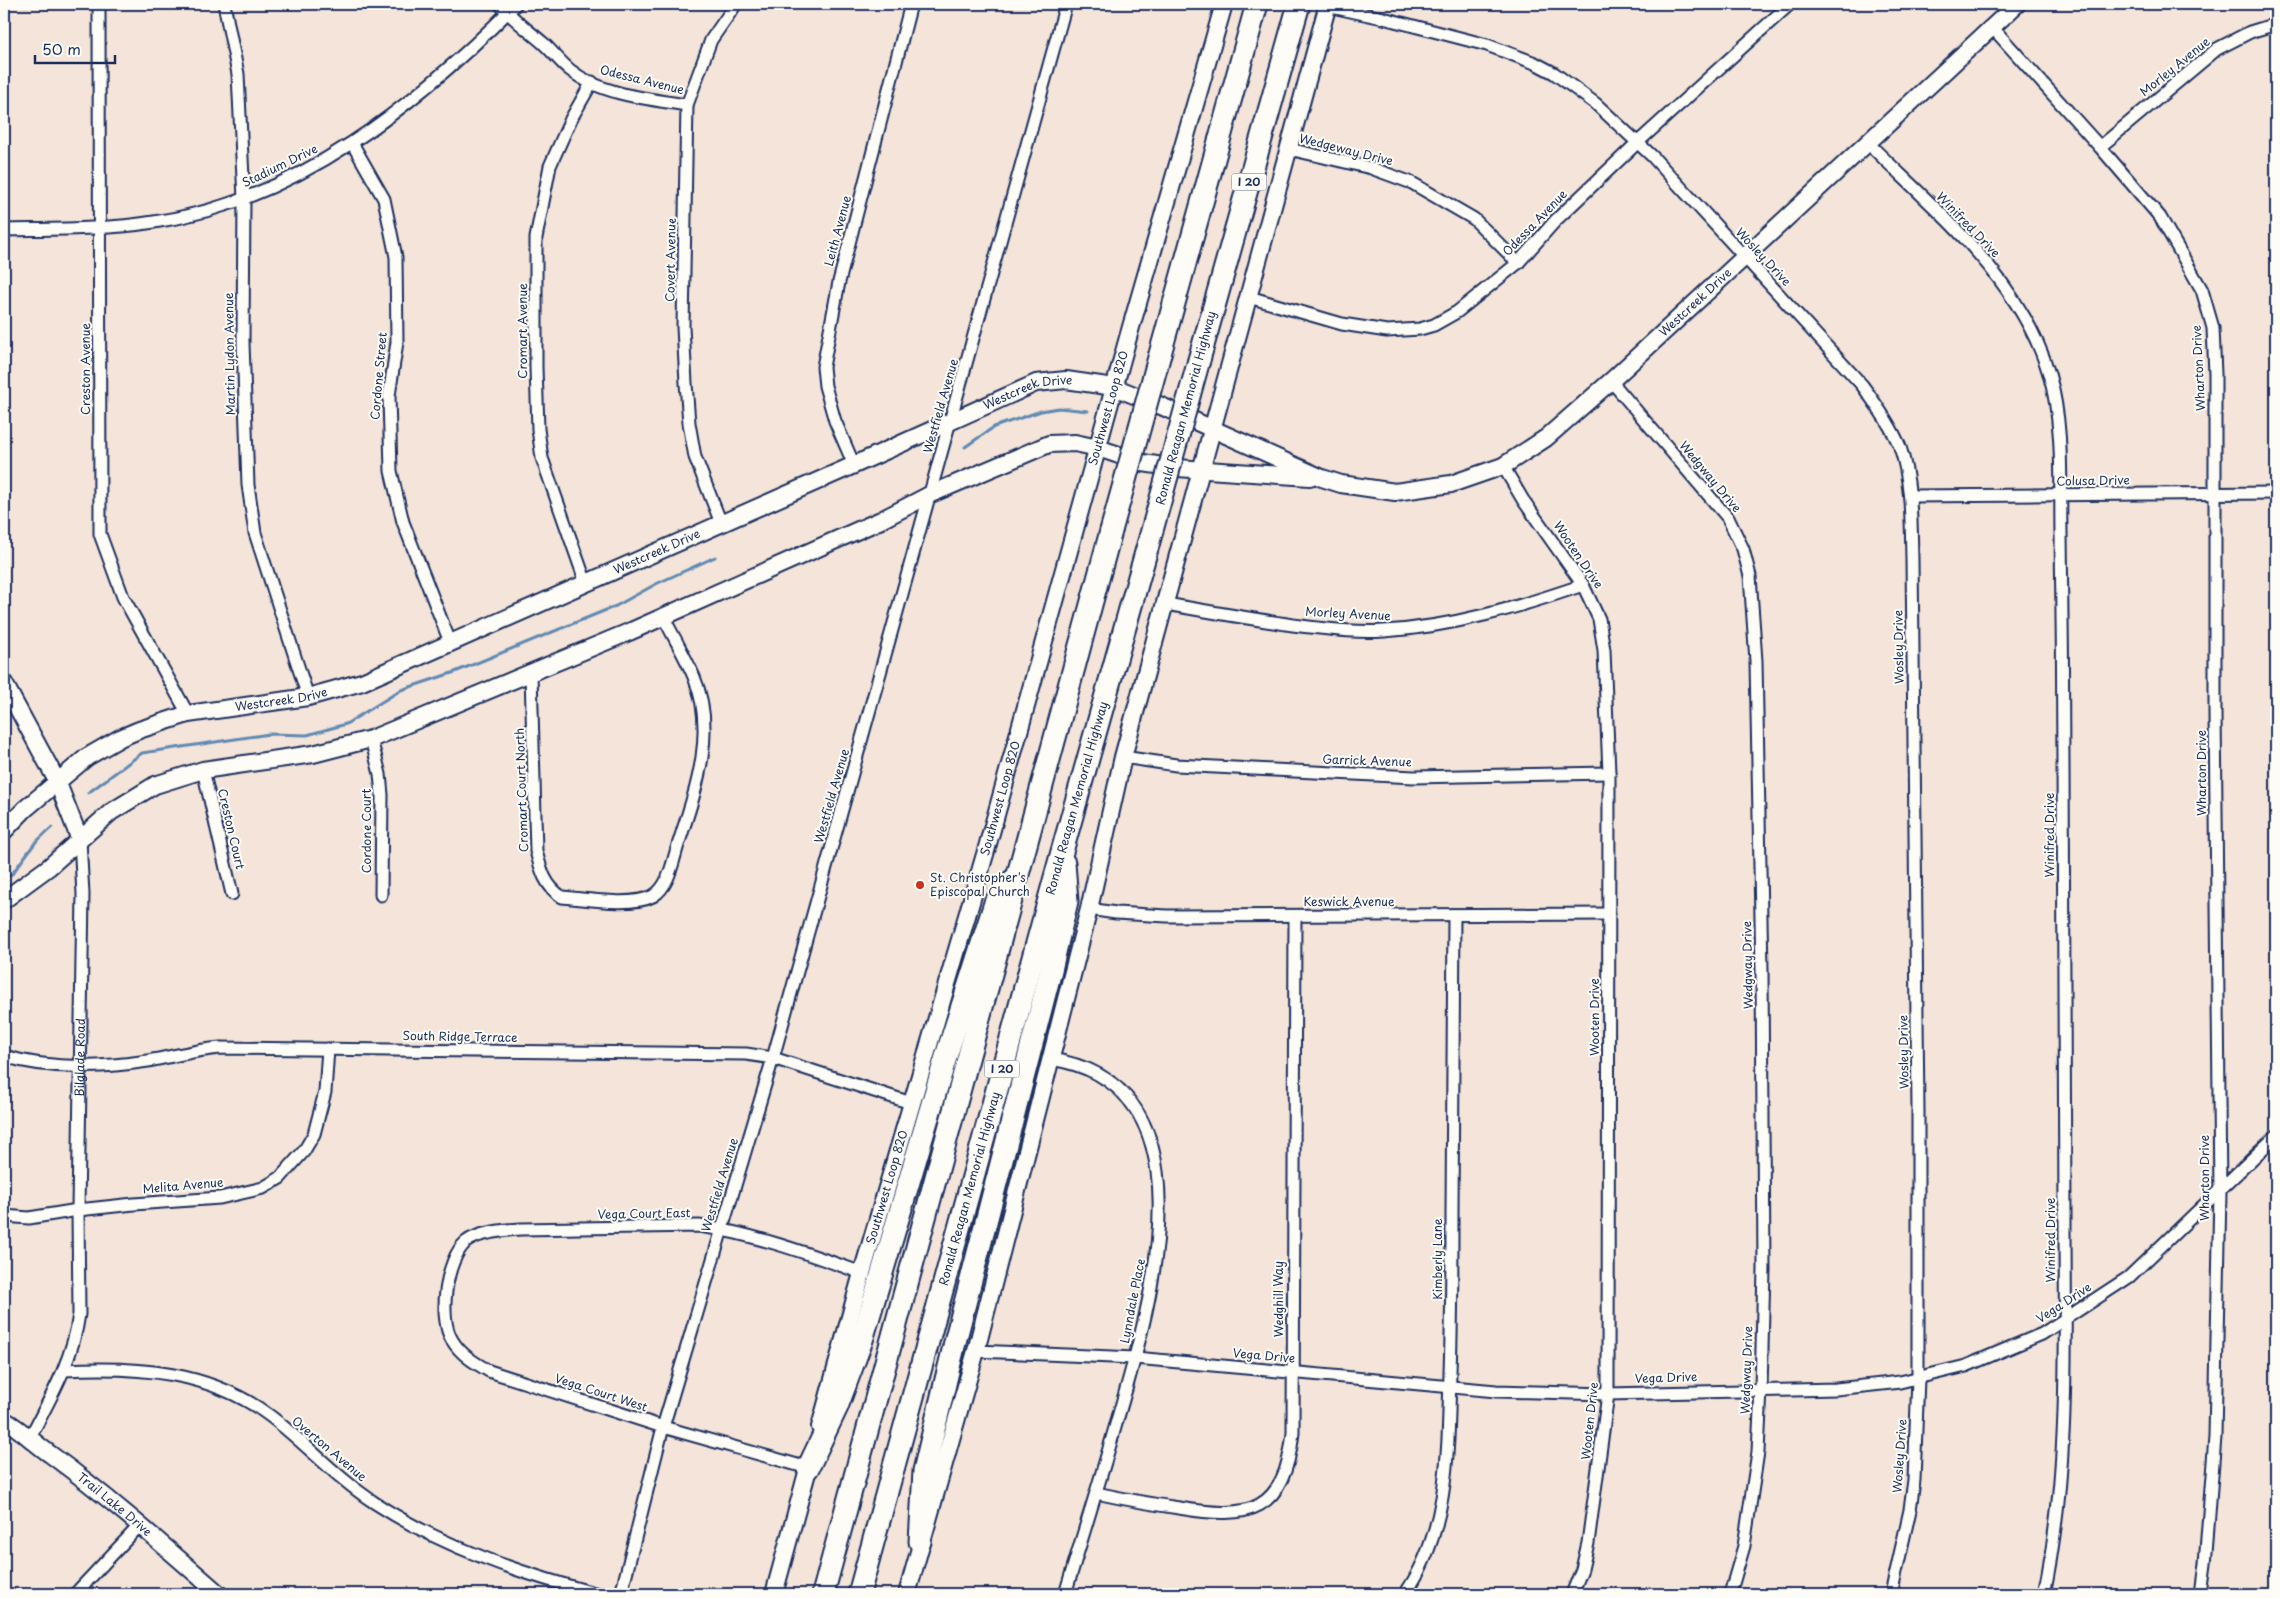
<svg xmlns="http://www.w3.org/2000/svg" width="2280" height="1598" viewBox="0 0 2280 1598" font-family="'Playpen Sans',sans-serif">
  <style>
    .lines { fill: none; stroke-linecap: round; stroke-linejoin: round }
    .stream { stroke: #608ab4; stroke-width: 3 }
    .street-casing { stroke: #1b2f5e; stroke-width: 15 }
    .secondary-casing { stroke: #1b2f5e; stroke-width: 20 }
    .highway-casing { stroke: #1b2f5e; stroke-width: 25 }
    .street { stroke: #fdfcf7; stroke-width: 11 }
    .secondary { stroke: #fdfcf7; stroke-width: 16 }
    .highway { stroke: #fdfcf7; stroke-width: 21 }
    .highway-bridge-casing { stroke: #1b2f5e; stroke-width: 25; stroke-linecap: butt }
    .highway-bridge { stroke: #fdfcf7; stroke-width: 21 }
    .poi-dot { fill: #c8321e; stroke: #fdfcf7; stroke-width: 2 }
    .labels { text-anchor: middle; stroke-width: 4; stroke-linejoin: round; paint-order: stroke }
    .shield { fill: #fdfcf7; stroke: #5f6c8c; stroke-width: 1 }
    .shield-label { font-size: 11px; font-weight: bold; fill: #1b2f5e }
    .street-label { font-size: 12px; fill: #1b2f5e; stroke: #fdfcf7 }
    .poi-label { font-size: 12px; fill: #1b2f5e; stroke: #fdfcf7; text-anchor: start }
  </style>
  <rect width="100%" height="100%" fill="#f4e4d9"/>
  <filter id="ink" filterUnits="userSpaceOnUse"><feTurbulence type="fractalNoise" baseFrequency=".02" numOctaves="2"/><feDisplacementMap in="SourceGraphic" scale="10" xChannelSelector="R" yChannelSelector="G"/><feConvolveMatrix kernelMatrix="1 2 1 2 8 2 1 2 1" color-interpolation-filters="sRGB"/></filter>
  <g filter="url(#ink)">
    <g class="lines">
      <!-- stream -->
      <g class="stream">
        <path d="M965 447 994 427 1041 411 1059 408 1088 411"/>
        <path d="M88 793 142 753 269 734 307 735 346 724 401 690 455 672 616 606 656 584 715 557"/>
        <path d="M4 878 12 874 35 843 52 827"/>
      </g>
      <defs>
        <g id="street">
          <path d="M99 4 100 534 123 597 188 714"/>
          <path d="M224 4 238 74 244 199 243 343 248 485 255 533 308 697"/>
          <path d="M500 4C512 19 528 30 543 43 552 51 560 62 570 70 601 95 650 99 687 105"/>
          <path d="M1327 6 1383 18 1487 45 1535 63 1554 73 1596 104 1652 156 1862 385C1876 404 1891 425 1900 447 1912 483 1911 522 1912 559L1918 1110V1378L1914 1480 1910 1510 1891 1594"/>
          <path d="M1992 27 2100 147 2160 217 2202 290 2213 328 2215 374V712L2220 1192 2215 1437 2205 1564 2201 1594"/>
          <path d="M1867 142C1936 211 2020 277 2049 374 2064 425 2060 481 2061 533 2062 610 2063 686 2063 763 2064 913 2064 1063 2065 1214 2065 1340 2070 1470 2044 1594"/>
          <path d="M352 143 384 199 396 257 397 342 389 396 391 471 403 522 450 642"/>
          <path d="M2100 147 2217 49 2250 32 2276 24"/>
          <path d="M1289 149 1371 168 1412 183 1474 219 1518 263"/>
          <path d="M4 230C54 229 104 230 154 222 298 201 417 104 516 4"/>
          <path d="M1249 297 1342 324 1387 331 1420 329 1434 325 1457 312 1518 263 1556 220 1637 143 1790 4"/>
          <path d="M1611 381 1728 518 1743 549 1750 576 1756 661 1762 970 1764 1269 1761 1389 1758 1452 1744 1546 1730 1594"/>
          <path d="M854 465 835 421 825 386 823 367 839 282 911 4"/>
          <path d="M1503 466 1523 500 1583 585 1599 619 1604 650 1609 773 1608 1394 1588 1543 1582 1569 1572 1594"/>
          <path d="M1910 496 2276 493"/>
          <path d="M721 523 695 457 689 423 686 383 683 327 687 105 711 40 736 4"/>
          <path d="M586 583 542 458 538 429 536 367V238L550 166 571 119 592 82"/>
          <path d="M1166 604C1211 612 1256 620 1301 626 1328 629 1357 633 1384 631 1453 627 1519 607 1583 585"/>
          <path d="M531 674 536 851C541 870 545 886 562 897 586 899 632 907 653 896 670 886 673 859 679 842 696 790 717 731 694 677 685 656 673 636 663 616"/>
          <path d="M371 739 380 774 382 795 381 895"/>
          <path d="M1123 757 1176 765 1414 777 1609 773"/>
          <path d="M203 770 232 894"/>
          <path d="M1089 909 1116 913 1167 916 1609 914"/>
          <path d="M4 1056C49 1070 102 1068 148 1061 172 1057 195 1050 220 1048L746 1054 773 1058 911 1103"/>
          <path d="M1050 1059C1222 1084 1147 1317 1116 1424 1100 1481 1082 1538 1065 1594"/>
          <path d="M4 1216 29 1218 78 1210 134 1204 220 1198 263 1188 280 1178 304 1151 314 1134 325 1092 328 1049"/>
          <path d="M976 1351 1135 1358 1496 1391 1608 1394 1836 1389 1900 1382 1966 1366 2042 1334 2129 1277 2276 1136"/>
          <path d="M64 1370C137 1366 210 1371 270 1416 307 1444 335 1477 375 1503 443 1547 519 1573 598 1594"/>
          <path id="s1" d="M29 1439C50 1399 73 1360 79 1314L78 1210 83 894 80 840"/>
          <path d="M808 1468 663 1427 489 1371C475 1363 461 1355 452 1340 438 1318 446 1259 466 1242 478 1232 506 1230 521 1229L699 1226C755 1234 809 1254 862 1273"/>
          <path d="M1096 1493C1124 1499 1151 1504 1179 1508 1251 1520 1284 1512 1293 1433L1295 916"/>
          <path d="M75 1594 140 1525"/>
          <path d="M621 1594 663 1427 773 1058 1066 4"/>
          <path d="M1405 1594C1450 1530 1448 1447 1450 1372 1452 1319 1452 1266 1452 1213 1453 1114 1453 1014 1454 915"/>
        </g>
        <g id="secondary">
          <path d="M4 683 57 781 80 840"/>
          <path id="s2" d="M4 831 25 809 87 757 120 738 139 730 188 714 308 697 362 682 854 465 1036 383 1066 380 1114 387 1159 405 1322 478 1341 484 1395 492 1451 484 1503 466 1546 438 1611 381 2017 4"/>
          <path d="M4 900 49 867 111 812 155 785 203 770 313 754 371 739 629 632 881 520 931 494 1049 444 1075 443 1098 448 1143 463 1177 468 1310 477"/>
          <path id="s3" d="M4 1420C21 1429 34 1443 50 1454 109 1497 164 1546 219 1594"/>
          <path id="s4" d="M820 1427 862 1273 986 851 1129 334 1224 4"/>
          <path d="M774 1594 811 1458"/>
          <path d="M907 1594 976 1351 1089 909 1123 757 1328 4"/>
        </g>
        <g id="highway">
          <path d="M1160 354 1257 4"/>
          <path d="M1199 360 1299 4"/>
          <path d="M808 1468 837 1407 862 1340 948 1050 995 903 1012 881"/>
          <path d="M920 1542 924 1471 956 1338 1050 974 1067 901 1064 863"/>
          <path d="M823 1594 1111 531"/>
          <path id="s5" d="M859 1594 1063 848 1148 545"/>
        </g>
      </defs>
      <!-- street casing -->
      <use href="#street" class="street-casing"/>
      <!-- secondary casing -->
      <use href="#secondary" class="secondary-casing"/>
      <!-- highway casing -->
      <use href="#highway" class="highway-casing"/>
      <!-- street -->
      <use href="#street" class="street"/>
      <!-- secondary -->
      <use href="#secondary" class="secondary"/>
      <!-- highway -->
      <use href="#highway" class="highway"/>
      <defs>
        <g id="highway-bridge">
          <path d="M1111 531 1160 354"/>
          <path d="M1148 545 1199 360"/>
        </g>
      </defs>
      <!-- highway-bridge casing -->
      <use href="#highway-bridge" class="highway-bridge-casing"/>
      <!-- highway-bridge -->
      <use href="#highway-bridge" class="highway-bridge"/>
    </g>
  </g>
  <!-- markers -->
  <circle class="poi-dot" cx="920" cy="885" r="5"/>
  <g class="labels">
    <!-- shield labels -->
    <g class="shield">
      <rect x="1231.5" y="173.5" width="35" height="17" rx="4"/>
      <rect x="984.5" y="1060.5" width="35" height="17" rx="4"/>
    </g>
    <g class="shield-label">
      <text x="1249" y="186">I 20</text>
      <text x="1002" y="1073">I 20</text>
    </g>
    <!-- street labels -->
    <g class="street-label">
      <text transform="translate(2175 67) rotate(-39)" y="4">Morley Avenue</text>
      <text transform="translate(642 80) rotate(14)" y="4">Odessa Avenue</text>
      <text transform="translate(1346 150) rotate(14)" y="4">Wedgeway Drive</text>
      <text transform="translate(280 166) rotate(-26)" y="4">Stadium Drive</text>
      <text transform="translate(1535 223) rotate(-46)" y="4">Odessa Avenue</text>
      <text transform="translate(1968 225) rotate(46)" y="4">Winifred Drive</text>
      <text transform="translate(838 231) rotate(-75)" y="4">Leith Avenue</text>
      <text transform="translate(1763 257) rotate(47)" y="4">Wosley Drive</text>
      <text transform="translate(671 260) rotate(-89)" y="4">Covert Avenue</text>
      <text dy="4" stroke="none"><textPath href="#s2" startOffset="1881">Westcreek Drive</textPath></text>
      <text transform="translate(523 331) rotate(-90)" y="4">Cromart Avenue</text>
      <text transform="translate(230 354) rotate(-91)" y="4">Martin Lydon Avenue</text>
      <text transform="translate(2199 368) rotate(-93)" y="4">Wharton Drive</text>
      <text transform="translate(86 369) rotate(-90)" y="4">Creston Avenue</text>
      <text transform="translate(379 376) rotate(-85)" y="4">Cordone Street</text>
      <text dy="4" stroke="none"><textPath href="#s2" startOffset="1126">Westcreek Drive</textPath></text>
      <text transform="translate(941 406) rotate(-74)" y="4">Westfield Avenue</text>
      <text transform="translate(1186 408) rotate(-75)" y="4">Ronald Reagan Memorial Highway</text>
      <text dy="4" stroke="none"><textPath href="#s4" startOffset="1059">Southwest Loop 820</textPath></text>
      <text transform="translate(1710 477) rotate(50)" y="4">Wedgway Drive</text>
      <text transform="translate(2093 481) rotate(-1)" y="4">Colusa Drive</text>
      <text dy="4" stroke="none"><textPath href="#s2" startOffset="721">Westcreek Drive</textPath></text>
      <text transform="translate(1578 555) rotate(56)" y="4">Wooten Drive</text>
      <text transform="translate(1348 614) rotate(3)" y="4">Morley Avenue</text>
      <text transform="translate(1899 647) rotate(-91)" y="4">Wosley Drive</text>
      <text dy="4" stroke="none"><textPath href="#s2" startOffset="316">Westcreek Drive</textPath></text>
      <text transform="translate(1367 761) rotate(2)" y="4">Garrick Avenue</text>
      <text transform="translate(2202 773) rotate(-90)" y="4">Wharton Drive</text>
      <text transform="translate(522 790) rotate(-92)" y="4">Cromart Court North</text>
      <text transform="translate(832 796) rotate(-74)" y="4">Westfield Avenue</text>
      <text dy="4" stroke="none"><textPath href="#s5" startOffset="825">Ronald Reagan Memorial Highway</textPath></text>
      <text dy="4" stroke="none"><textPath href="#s4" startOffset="654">Southwest Loop 820</textPath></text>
      <text transform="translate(231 829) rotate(77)" y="4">Creston Court</text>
      <text transform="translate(367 831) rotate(-90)" y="4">Cordone Court</text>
      <text transform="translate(2050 835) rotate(-90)" y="4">Winifred Drive</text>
      <text x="1349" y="906">Keswick Avenue</text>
      <text transform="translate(1748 965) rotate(-91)" y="4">Wedgway Drive</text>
      <text transform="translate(1595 1017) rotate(-90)" y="4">Wooten Drive</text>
      <text transform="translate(460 1037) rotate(1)" y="4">South Ridge Terrace</text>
      <text transform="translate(1904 1052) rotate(-91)" y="4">Wosley Drive</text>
      <text dy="4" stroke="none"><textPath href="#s1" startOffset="392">Bilglade Road</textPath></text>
      <text transform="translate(2205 1178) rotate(-90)" y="4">Wharton Drive</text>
      <text transform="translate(720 1185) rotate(-73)" y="4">Westfield Avenue</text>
      <text transform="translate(183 1186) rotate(-5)" y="4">Melita Avenue</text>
      <text dy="4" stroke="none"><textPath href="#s4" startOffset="249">Southwest Loop 820</textPath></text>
      <text dy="4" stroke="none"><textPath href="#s5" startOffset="420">Ronald Reagan Memorial Highway</textPath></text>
      <text transform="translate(644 1214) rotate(-1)" y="4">Vega Court East</text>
      <text transform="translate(2051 1240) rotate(-90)" y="4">Winifred Drive</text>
      <text transform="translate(1438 1259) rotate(-90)" y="4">Kimberly Lane</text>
      <text transform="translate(1279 1299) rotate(-90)" y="4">Wedghill Way</text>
      <text transform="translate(1133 1301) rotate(-79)" y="4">Lynndale Place</text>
      <text transform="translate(2064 1303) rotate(-33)" y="4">Vega Drive</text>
      <text transform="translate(1264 1356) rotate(5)" y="4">Vega Drive</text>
      <text transform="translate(1747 1370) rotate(-88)" y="4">Wedgway Drive</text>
      <text transform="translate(1666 1378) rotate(-2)" y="4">Vega Drive</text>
      <text transform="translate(601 1393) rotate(18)" y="4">Vega Court West</text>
      <text transform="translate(1590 1421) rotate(-84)" y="4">Wooten Drive</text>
      <text transform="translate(329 1449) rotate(40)" y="4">Overton Avenue</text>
      <text transform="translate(1900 1456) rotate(-86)" y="4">Wosley Drive</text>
      <text dy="4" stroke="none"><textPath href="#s3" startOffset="139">Trail Lake Drive</textPath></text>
    </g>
    <!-- poi labels -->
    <g class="poi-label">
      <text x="930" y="882">St. Christopher's<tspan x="930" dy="14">Episcopal Church</tspan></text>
    </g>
  </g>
  <!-- margin -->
  <rect width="2280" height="1598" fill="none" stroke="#fdfcf7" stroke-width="20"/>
  <rect x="10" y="10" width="2260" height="1578" fill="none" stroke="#1b2f5e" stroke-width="2" filter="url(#ink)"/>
  <!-- scale -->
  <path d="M35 55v8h80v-8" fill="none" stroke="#1b2f5e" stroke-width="2.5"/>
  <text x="42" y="55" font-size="15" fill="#1b2f5e" stroke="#fdfcf7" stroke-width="4" paint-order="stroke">50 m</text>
</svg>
